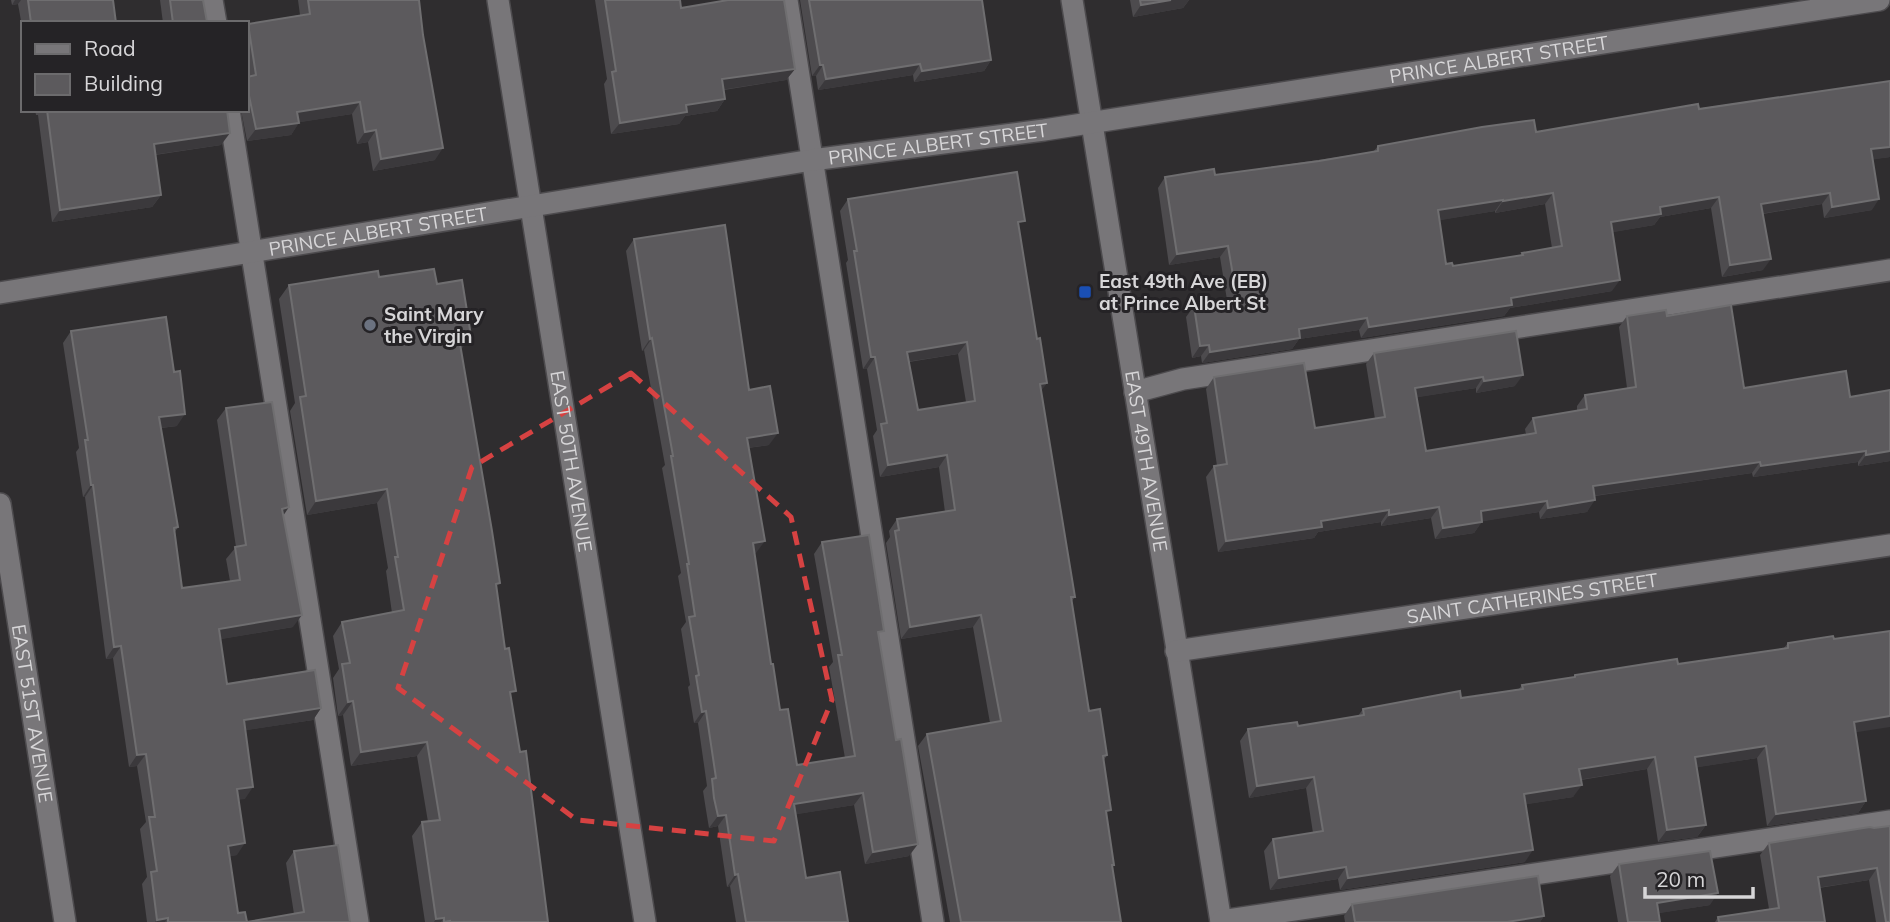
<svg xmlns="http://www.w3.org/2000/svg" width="1890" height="922" viewBox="0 0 1890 922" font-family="Mulish,sans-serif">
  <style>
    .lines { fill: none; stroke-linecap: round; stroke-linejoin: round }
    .minor-casing { stroke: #4d4b4e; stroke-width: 24 }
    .minor { stroke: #787679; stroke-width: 21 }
    .wall { fill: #4d4b4e; fill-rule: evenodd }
    .shaded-wall { fill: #3b393c }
    .building { fill: #5c5a5d; stroke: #6f6e70; stroke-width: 2; fill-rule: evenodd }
    .marked { fill: none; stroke: #d64242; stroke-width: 5; stroke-dasharray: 14 9; stroke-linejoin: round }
    .transit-dot { fill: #1a4fb4; stroke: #252326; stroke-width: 2.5 }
    .worship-dot { fill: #6b7280; stroke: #252326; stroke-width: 2.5 }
    .labels { text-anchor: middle; stroke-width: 6; stroke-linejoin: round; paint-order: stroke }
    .street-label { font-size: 19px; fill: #d7d6d8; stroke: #252326 }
    .poi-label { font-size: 19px; font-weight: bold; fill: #d7d6d8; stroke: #252326; text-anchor: start }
  </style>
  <rect width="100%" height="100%" fill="#2f2d2f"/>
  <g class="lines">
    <defs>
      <g id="minor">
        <path d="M212 0 216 23"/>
        <path id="s1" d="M498 0 645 922"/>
        <path d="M787 0 933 922"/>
        <path id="s2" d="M1072 0 1221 922"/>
        <path d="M229 110 358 922"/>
        <path id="s3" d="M0 293 812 160 1044 130 1879 0"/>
        <path d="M1135 392 1183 379 1890 270"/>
        <path id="s4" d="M0 504 65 922"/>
        <path id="s5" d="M1176 651 1890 545"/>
        <path d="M1221 921 1890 821"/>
      </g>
    </defs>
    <!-- minor casing -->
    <use href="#minor" class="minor-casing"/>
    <!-- minor -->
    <use href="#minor" class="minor"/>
  </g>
  <!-- wall -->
  <g class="wall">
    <path d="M11 0H113L116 23H23V32L18 4 12 5Z"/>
    <path d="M160 0H203L206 23H163Z"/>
    <path d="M298 0H419L435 160 373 171 368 142 357 144 352 114 299 122 291 135 247 141 241 110H247V26L248 24 300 15Z"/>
    <path d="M595 0H680L681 8 795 69 786 80 724 90 725 99 717 111 685 116 679 124 611 134 604 84 607 79Z"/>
    <path d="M800 0H982L991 60 984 71 914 82 913 75 818 90 816 76H812Z"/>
    <path d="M1130 0H1189L1183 8 1133 17Z"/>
    <path d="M1890 81V157L1873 159 1872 210 1824 218 1822 204 1763 214V270L1722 277 1711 208 1660 217 1654 225 1612 232V291L1510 308 1504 316 1361 338 1359 330 1299 339 1292 349 1202 363 1201 356 1192 358 1186 317 1194 306 1227 300 1220 257 1169 265 1158 188 1165 177 1215 175 1373 152 1378 146 1536 132ZM1545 204 1552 248 1522 253 1520 256 1453 266 1446 264 1439 220 1495 211V213Z"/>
    <path d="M35 110H227L221 145 155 155 161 195 152 207 52 222 38 115H36Z"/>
    <path d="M848 199 1019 228 1037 339 1047 383 1041 390 1075 597 1072 601 1089 711 1107 755 1104 760 1107 816 1112 867 1121 922H950L918 746 927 734 990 723 973 627 901 639 886 543 890 537 889 531 897 519 945 512 939 467 880 477 873 436 877 430 867 369H863L846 263 848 260 840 211ZM958 354 966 402 918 410 909 362Z"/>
    <path d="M634 239 749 390 769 445 748 448 756 553H754L771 664 780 710 797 765 845 758 829 667 833 662 814 554 822 542 879 638 909 856 865 864 854 805 796 814 806 878 848 922H736L730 886 727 887 718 826 709 828 706 810 703 791 707 786 698 723H694L688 687 690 685 681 629 686 622 678 576 681 573 662 468 665 465 644 350 642 351 626 251Z"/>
    <path d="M379 277 437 284 461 349 496 588 511 698 548 922H425L412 836 422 822H428L417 756 351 766 343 715 338 716 333 678 339 669 333 636 342 622 392 613 386 571 388 568 377 503 307 515 290 411 295 403 279 299 289 285Z"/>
    <path d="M1627 316H1667L1744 388 1850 397 1890 461 1858 466V462L1753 477 1752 473 1595 496 1587 512 1540 519 1539 512 1482 521 1474 533 1435 539 1431 518 1381 526V522L1318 532 1314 538 1218 552 1206 477 1214 466H1217L1206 389 1214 377 1315 428 1375 419 1366 364 1374 353 1516 331 1515 386 1476 393V388L1417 397 1426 451 1526 435 1525 429 1533 418 1577 411V406L1585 395 1627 388 1619 327Z"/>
    <path d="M71 331 177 426 161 428 178 527 175 532 182 588 230 581 226 559 236 547 217 420 226 408 283 516 293 627 220 639 227 684 321 708 313 720 245 730V799H239L237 855 229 856 238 913 247 922 294 914 286 863 294 851 350 922H147L142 884 147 877 140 829 146 822 137 766 129 767 113 658 106 659 85 497H83L76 452 79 448 63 343Z"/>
    <path d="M1788 643 1855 733 1866 801 1858 813 1767 826 1757 758 1697 767 1706 825 1697 837 1658 842 1647 769 1581 780 1573 797 1526 804 1525 862 1340 890 1338 879 1270 890 1264 851 1273 839 1313 833 1306 788 1249 798 1240 741 1248 729 1298 726 1358 716 1363 709 1461 698 1519 689 1522 685 1574 677 1575 675 1678 664 1783 649Z"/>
    <path d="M1874 828 1890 922H1876L1869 880 1819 888 1825 922H1715L1718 917 1769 909 1760 855 1769 843Z"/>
    <path d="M1619 864 1710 905 1658 913 1660 922H1618L1610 876Z"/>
    <path d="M1352 904 1544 916 1540 922H1345L1344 916Z"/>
  </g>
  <!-- shaded-wall -->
  <g class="shaded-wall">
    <path d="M15 0H21L18 4 12 5Z"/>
    <path d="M1171 0H1189L1183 8 1133 17 1141 5Z"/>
    <path d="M991 60 984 71 914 82 922 71Z"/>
    <path d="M920 64 913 75 818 90 826 79Z"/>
    <path d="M820 65H823L816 76H812Z"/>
    <path d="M795 69 786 80 714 91 722 79Z"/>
    <path d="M725 99 717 111 685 116 679 124 611 134 620 123 686 105Z"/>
    <path d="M360 102 352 114 289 124 297 112Z"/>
    <path d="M299 123 291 135 247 141 256 129Z"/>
    <path d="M376 130 368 142 357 144 365 132Z"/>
    <path d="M230 133 221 145 145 156 154 144Z"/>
    <path d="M1890 147V157L1864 161 1871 149Z"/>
    <path d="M443 148 435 160 373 171 381 159Z"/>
    <path d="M1553 193 1545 204 1495 213 1503 201Z"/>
    <path d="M1830 193 1822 204 1753 215 1761 204Z"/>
    <path d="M161 195 152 207 52 222 60 210Z"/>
    <path d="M1719 197 1711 208 1660 217 1654 225 1603 234 1611 222 1660 207Z"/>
    <path d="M1879 199 1872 210 1824 218 1832 207Z"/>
    <path d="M1503 200 1495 211 1430 222 1438 210Z"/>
    <path d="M1228 246 1220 257 1169 265 1177 254Z"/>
    <path d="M1771 259 1763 270 1722 277 1730 265Z"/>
    <path d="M1620 280 1612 291 1510 308 1504 316 1361 338 1369 327 1511 298Z"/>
    <path d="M1367 318 1359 330 1299 339 1292 349 1202 363 1210 352 1299 329Z"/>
    <path d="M471 336 461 350 459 338Z"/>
    <path d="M652 338 644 350 642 351 650 339Z"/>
    <path d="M967 342 958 354 899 363 907 352Z"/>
    <path d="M1209 345 1201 356 1192 358 1200 346Z"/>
    <path d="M871 357H875L867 369H863Z"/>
    <path d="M1523 375 1515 386 1476 393 1484 381Z"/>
    <path d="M1483 377 1476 388 1407 399 1415 388Z"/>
    <path d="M1047 383 1038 395 1040 384Z"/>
    <path d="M185 414 177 426 151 429 159 417Z"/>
    <path d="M778 433 769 445 738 449 747 438Z"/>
    <path d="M1866 451 1858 462 1753 477 1761 466Z"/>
    <path d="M1890 451V461L1858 466 1866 455Z"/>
    <path d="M947 455 939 467 880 477 888 465Z"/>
    <path d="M1760 462 1752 473 1585 497 1593 486Z"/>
    <path d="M91 485H93L85 497H83Z"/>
    <path d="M387 489 377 503 307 515 316 501Z"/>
    <path d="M1595 500 1587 512 1540 519 1548 508Z"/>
    <path d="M1547 501 1539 512 1473 523 1481 511Z"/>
    <path d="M289 507 281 519 282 509Z"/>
    <path d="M1439 507 1431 518 1381 526 1389 515Z"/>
    <path d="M1389 510 1381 522 1318 532 1314 538 1218 552 1226 541 1321 521Z"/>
    <path d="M1482 522 1474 533 1435 539 1443 528Z"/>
    <path d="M765 541 756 553 745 555 753 543Z"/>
    <path d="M302 615 293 627 210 641 219 629Z"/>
    <path d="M981 615 973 627 901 639 910 627Z"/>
    <path d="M121 646 113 658 106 659 114 647Z"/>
    <path d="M353 701 343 715 338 716 348 702Z"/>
    <path d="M321 708 313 720 235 732 244 720Z"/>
    <path d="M706 711 698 723H694L702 712Z"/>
    <path d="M1890 716V727L1845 734 1854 722Z"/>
    <path d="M427 742 417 756 351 766 361 752Z"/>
    <path d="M1766 746 1757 758 1687 769 1695 757Z"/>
    <path d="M146 754 137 766 129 767 137 755Z"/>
    <path d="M1655 757 1647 769 1571 781 1579 769Z"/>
    <path d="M1314 777 1306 788 1249 798 1257 786Z"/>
    <path d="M1582 785 1573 797 1516 806 1524 794Z"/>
    <path d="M253 787 245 799 229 801 237 789Z"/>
    <path d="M863 793 854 805 786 816 794 804Z"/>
    <path d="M1866 801 1858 813 1767 826 1776 814Z"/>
    <path d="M726 815 718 826 709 828 718 816Z"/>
    <path d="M1706 825 1697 837 1658 842 1667 830Z"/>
    <path d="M245 843 237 855 219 858 228 846Z"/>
    <path d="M918 844 909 856 865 864 873 852Z"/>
    <path d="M1533 850 1525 862 1340 890 1348 878Z"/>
    <path d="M1346 867 1338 879 1270 890 1279 878Z"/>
    <path d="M1877 868 1869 880 1809 889 1818 877Z"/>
    <path d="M738 874 730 886 727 887 735 875Z"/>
    <path d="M1718 893 1710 905 1648 915 1657 903Z"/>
    <path d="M1544 916 1540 922H1507Z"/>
    <path d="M168 918 165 922H155L157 920Z"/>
    <path d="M444 918 441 922H434L436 919Z"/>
  </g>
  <!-- building -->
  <g class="building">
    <path d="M28 0H113L116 23H31Z"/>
    <path d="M170 0H203L207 22 173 23Z"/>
    <path d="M308 0H419L423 35 443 148 381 159 376 130 365 132 360 102 297 112 299 123 256 129 248 91 247 90V77L256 75 248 24 310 14Z"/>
    <path d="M605 0H680L681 8 728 0H784L795 69 722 79 725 99 686 105 687 112 620 123 612 72 616 71Z"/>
    <path d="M809 0H982L991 60 922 71 920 64 826 79 823 65H820Z"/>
    <path d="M1140 0H1171L1141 5Z"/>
    <path d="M1890 81V147L1871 149 1879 199 1832 207 1830 193 1761 204 1771 259 1730 265 1719 197 1660 207 1661 214 1611 222 1620 280 1511 298 1512 305 1369 327 1367 318 1299 329 1300 338 1210 352 1209 345 1200 346 1194 306 1237 299 1228 246 1177 254 1165 177 1214 169 1215 175 1319 161 1378 151V146L1482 127 1534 120 1536 132 1698 104 1699 109ZM1553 193 1562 246 1522 253 1523 255 1453 266 1452 263 1446 264 1438 210 1503 200V201Z"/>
    <path d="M47 110H227L230 133 154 144 161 195 60 210Z"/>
    <path d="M1017 172 1025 221 1018 222 1037 339 1040 338 1047 383 1040 384 1075 597H1071L1089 711 1100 709 1107 755 1103 756 1111 810 1106 811 1114 865H1112L1121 922H961L927 734 1001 721 981 615 910 627 895 531 899 530 897 519 955 510 947 455 888 465 881 424 887 423 875 357H871L854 251H857L848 199ZM967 342 975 401 918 410 907 352Z"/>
    <path d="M725 225 749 390 770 386 778 433 747 438 765 541 753 543 771 664H773L780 710 788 709 797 765 855 756 838 655H842L822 542 869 535 884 631 878 632 896 740 901 739 918 844 873 852 863 793 794 804 806 878 840 872 848 922H746L738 874 735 875 726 815 718 816 714 798 712 779 716 778 706 711 702 712 696 676 699 675 689 617 695 616 687 564H689L671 456H673L652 338 650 339 634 239Z"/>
    <path d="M434 269 437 284 462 280 471 336 459 338 492 531 500 583 496 584 505 649 509 648 516 691 510 692 520 752 526 751 548 922H450V921L444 922V918L436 919 422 822 440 820 427 742 361 752 353 701 348 702 342 664 350 663 342 622 404 610 395 557H398L387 489 316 501 300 397 306 396 289 285 378 271 379 277Z"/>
    <path d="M1731 305 1744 388 1846 371 1850 397 1890 390V451L1866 455V451L1761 466 1760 462 1593 486 1595 500 1548 508 1547 501 1481 511 1482 522 1443 528 1439 507 1389 515V510L1321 521 1322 527 1226 541 1214 466 1227 464 1214 377 1304 363 1315 428 1385 417 1374 353 1516 331 1523 375 1484 381 1483 377 1415 388 1426 451 1536 433 1533 418 1587 409 1585 395 1636 387 1627 316 1666 310 1667 316Z"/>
    <path d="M166 317 174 372 180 371 185 414 159 417 178 527 174 528 182 588 240 580 235 547 246 545 226 408 272 402 289 507 282 509 302 615 219 629 227 684 315 670 321 708 244 720 253 787 237 789 245 843 228 846 238 913 245 912 247 922 304 912 294 851 338 845 350 922H168V918L157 920 151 872 157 871 149 817H155L146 754 137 755 121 646 114 647 93 485H91L85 440H88L71 331Z"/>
    <path d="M1890 631V716L1854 722 1866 801 1776 814 1766 746 1695 757 1706 825 1667 830 1655 757 1579 769 1582 785 1524 794 1533 850 1348 878 1346 867 1279 878 1273 839 1323 831 1314 777 1257 786 1248 729 1297 722 1298 726 1364 715 1363 709 1460 691 1461 698 1523 689 1522 685 1575 677V675L1677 659 1678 664 1788 648V643L1833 636 1834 639Z"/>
    <path d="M1890 826V922H1886L1877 868 1818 877 1825 922H1719L1718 917 1779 908 1769 843 1870 827 1874 828Z"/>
    <path d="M1710 851 1718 893 1657 903 1660 922H1628L1619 864Z"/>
    <path d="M1538 876 1544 916 1507 922H1355L1352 904Z"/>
  </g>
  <!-- marked area -->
  <path class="marked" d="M631 373 791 517 832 700 774 841 577 820 398 688 472 467Z"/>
  <!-- markers -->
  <rect class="transit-dot" x="1078" y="285" width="14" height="14" rx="3.5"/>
  <circle class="worship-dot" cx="370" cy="325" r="7"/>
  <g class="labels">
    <!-- street labels -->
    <g class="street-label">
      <text dy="7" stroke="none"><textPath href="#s3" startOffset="1517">PRINCE ALBERT STREET</textPath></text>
      <text dy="7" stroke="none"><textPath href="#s3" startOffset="950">PRINCE ALBERT STREET</textPath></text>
      <text dy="7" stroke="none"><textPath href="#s3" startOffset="383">PRINCE ALBERT STREET</textPath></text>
      <text dy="7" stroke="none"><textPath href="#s1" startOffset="467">EAST 50TH AVENUE</textPath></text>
      <text dy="7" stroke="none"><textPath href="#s2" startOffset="467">EAST 49TH AVENUE</textPath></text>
      <text dy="7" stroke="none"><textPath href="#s5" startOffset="360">SAINT CATHERINES STREET</textPath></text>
      <text dy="7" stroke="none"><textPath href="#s4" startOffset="212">EAST 51ST AVENUE</textPath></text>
    </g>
    <!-- poi labels -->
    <g class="poi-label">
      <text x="1099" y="288">East 49th Ave (EB)<tspan x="1099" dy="22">at Prince Albert St</tspan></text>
      <text x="384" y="321">Saint Mary<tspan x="384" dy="22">the Virgin</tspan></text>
    </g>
  </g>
  <!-- legend -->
  <rect x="21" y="21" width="228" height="91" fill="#252326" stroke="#6c6b6d" stroke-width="2"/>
  <rect x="35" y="44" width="35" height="10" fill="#787679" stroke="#6c6b6d" stroke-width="2"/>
  <text x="84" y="56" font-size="21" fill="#d7d6d8">Road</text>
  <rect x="35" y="74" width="35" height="21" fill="#5c5a5d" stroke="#6c6b6d" stroke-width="2"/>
  <text x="84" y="91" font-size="21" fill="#d7d6d8">Building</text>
  <!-- scale -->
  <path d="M1645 887v10h108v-10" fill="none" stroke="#d7d6d8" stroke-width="3.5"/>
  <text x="1656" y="887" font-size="21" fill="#d7d6d8" stroke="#252326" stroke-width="5" paint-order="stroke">20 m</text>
</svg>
